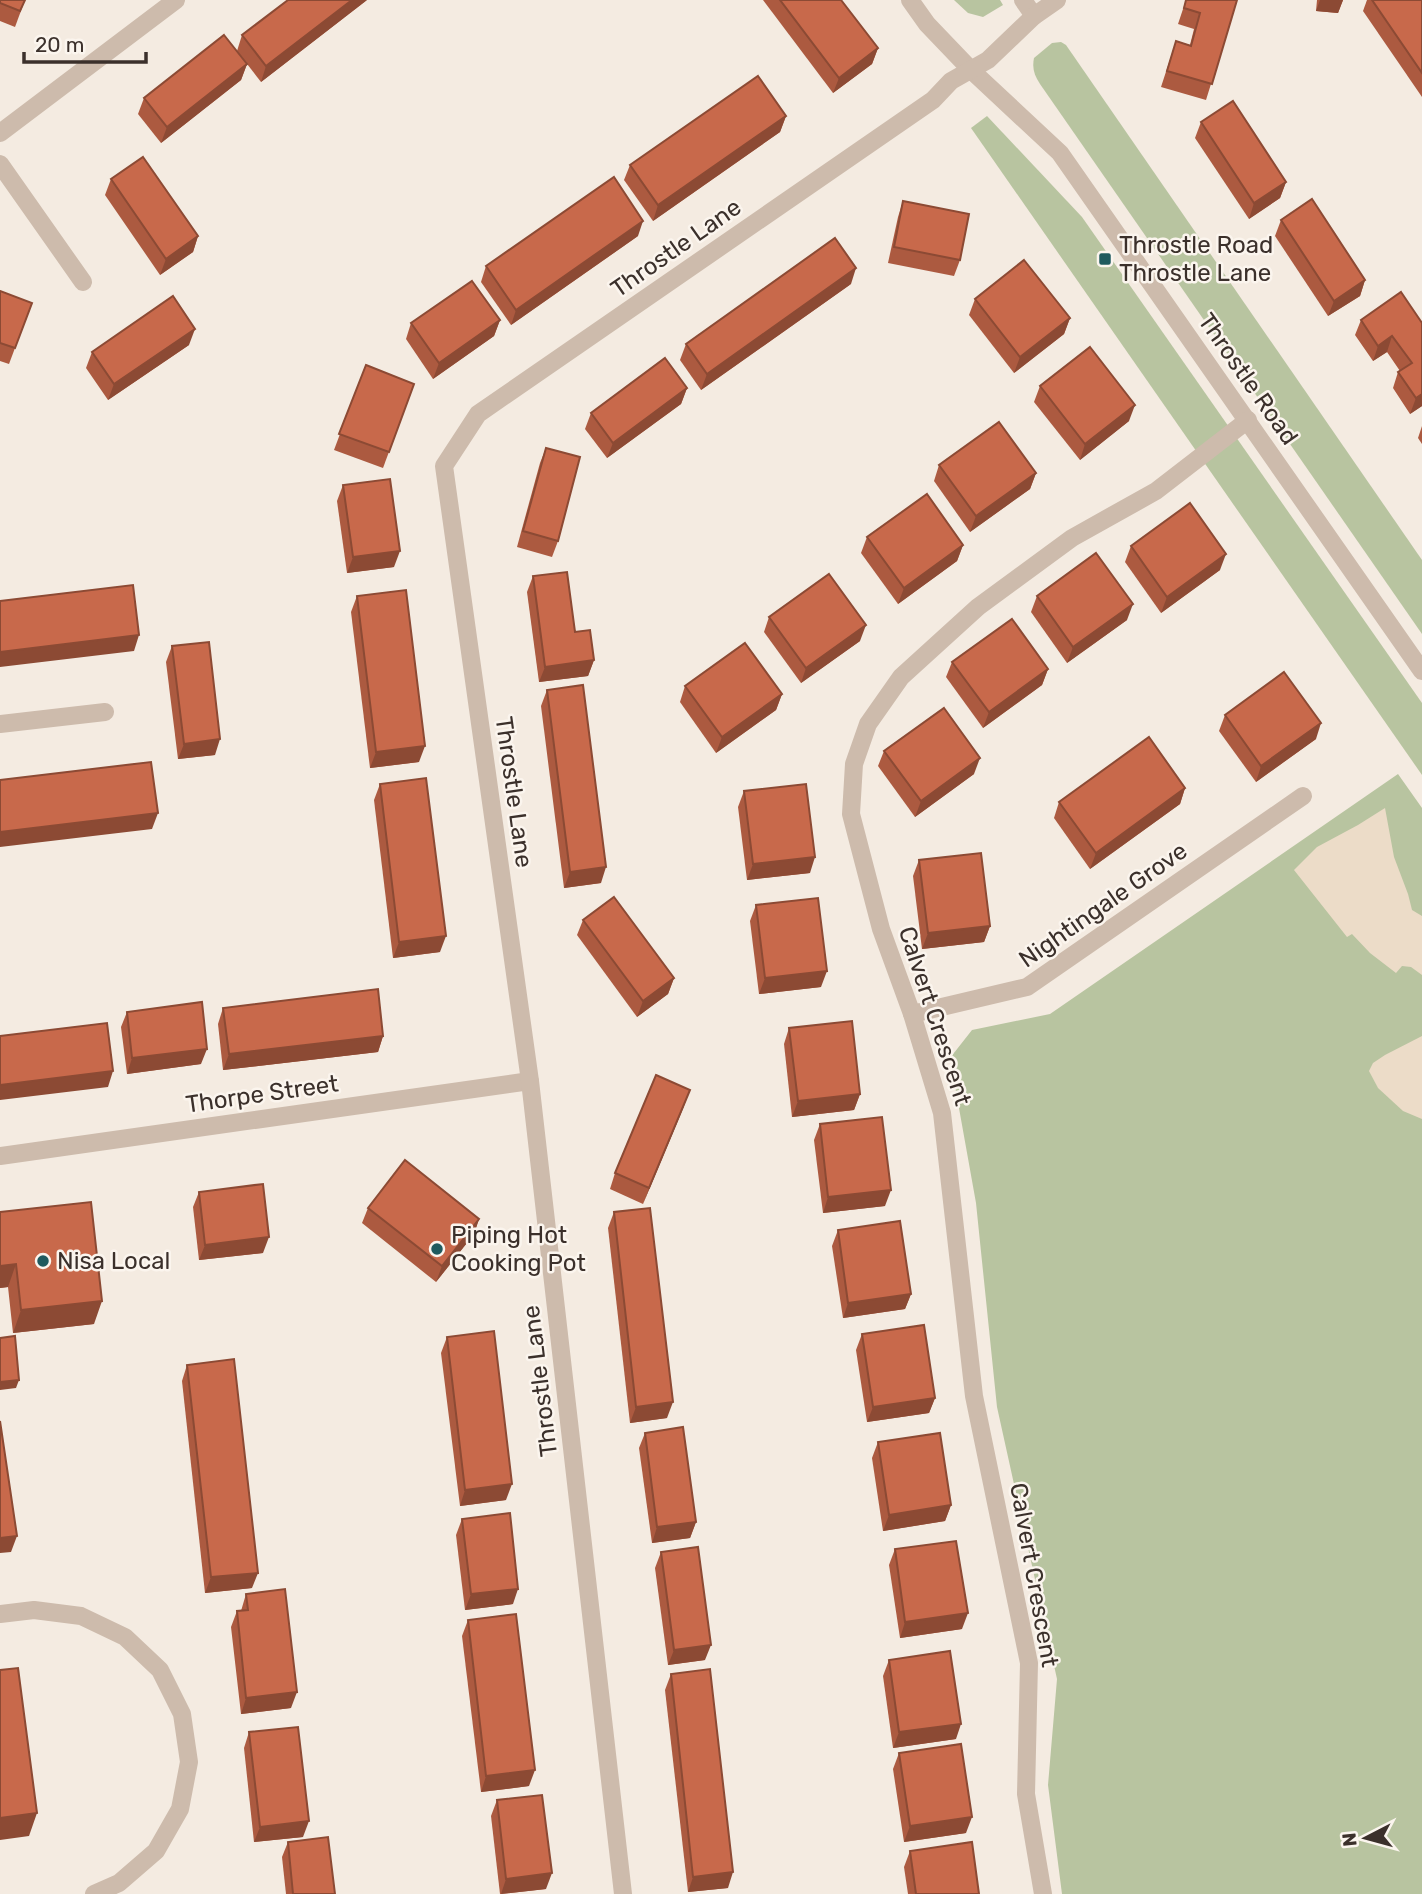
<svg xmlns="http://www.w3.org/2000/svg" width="1422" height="1894" viewBox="0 0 1422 1894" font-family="Rubik,sans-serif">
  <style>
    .green { fill: #b8c4a0 }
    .plaza { fill: #ecdcc8 }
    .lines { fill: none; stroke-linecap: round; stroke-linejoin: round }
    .street { stroke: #cdbbac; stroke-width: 18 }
    .wall { fill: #ac5a40 }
    .shaded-wall { fill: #8c4a34 }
    .building { fill: #c8694b; stroke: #8c4a34; stroke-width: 2 }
    .poi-dot { fill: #1f5a5e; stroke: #fbf5ee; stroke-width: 2.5 }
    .labels { text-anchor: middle; stroke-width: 5; stroke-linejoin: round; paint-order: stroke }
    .poi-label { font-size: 24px; fill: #3b302b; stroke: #fbf5ee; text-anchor: start }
    .street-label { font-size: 24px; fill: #3b302b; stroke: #fbf5ee }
  </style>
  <rect width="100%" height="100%" fill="#f4ebe1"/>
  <!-- green -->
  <g class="green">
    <path d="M954 0H1000L1003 5 983 17 968 13Z"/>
    <path d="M1061 42 1066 45 1422 560V634L1040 84C1034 75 1032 68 1034 58L1052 43Z"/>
    <path d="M987 116 1082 217 1422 703V775L971 128Z"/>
    <path d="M1398 774 1422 808V1894H1062L1048 1785 1057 1679 997 1407 976 1203 950 1058 972 1030 1050 1014Z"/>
  </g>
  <!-- plaza -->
  <g class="plaza">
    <path d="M1385 808 1394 857 1408 894 1412 910 1422 916V975L1411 967 1402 966 1396 973 1370 953 1352 934 1347 937 1294 870 1317 847 1358 825Z"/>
    <path d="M1422 1036V1119L1403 1111 1378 1088 1369 1071 1373 1063 1385 1055Z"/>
  </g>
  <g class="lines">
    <!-- street -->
    <g class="street">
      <path d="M910 0 927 24 971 70 1060 153 1422 671"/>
      <path d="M1023 0 1034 16"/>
      <path d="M0 133 176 0"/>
      <path d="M0 164 83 282"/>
      <path d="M0 724 105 712"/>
      <path d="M912 1014 1027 987 1303 796"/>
      <path d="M0 1156 530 1081"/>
      <path d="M0 1614 34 1610 81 1616 125 1637 160 1670 182 1714 189 1762 180 1809 156 1851 119 1883 94 1894"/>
      <path d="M623 1894 530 1081 444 466 478 414 933 100 951 81 988 60 1034 16 1057 0"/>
      <path d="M1043 1894 1026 1794 1029 1663 974 1396 942 1113 912 1014 881 929 851 814 854 764 868 724 901 677 978 607 1072 538 1156 491 1248 420"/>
    </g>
  </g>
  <!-- wall -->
  <g class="wall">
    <path d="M0 0H25L15 27 0 21Z"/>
    <path d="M367 0 261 82 237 51 242 35Z"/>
    <path d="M763 0H841L878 48 872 64 833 93Z"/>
    <path d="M1186 0H1237L1206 100 1161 87 1176 41 1190 45 1194 29 1178 24Z"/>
    <path d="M1317 0H1343L1338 13 1316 11Z"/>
    <path d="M1367 0H1422V97L1363 11Z"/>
    <path d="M247 64 241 80 161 143 138 114 144 98Z"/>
    <path d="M786 116 780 132 653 221 624 180 630 165Z"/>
    <path d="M1201 122 1286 182 1280 198 1249 219 1195 138Z"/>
    <path d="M111 179 198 236 193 252 160 275 105 195Z"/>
    <path d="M903 201 960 260 954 276 888 263 898 217Z"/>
    <path d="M1281 220 1365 280 1360 296 1328 316 1275 236Z"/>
    <path d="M638 236 511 325 481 282 486 266Z"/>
    <path d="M851 284 701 390 680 360 686 344Z"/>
    <path d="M0 291 32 303 9 364 0 361Z"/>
    <path d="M975 299 1070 318 1064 334 1014 373 969 315Z"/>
    <path d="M500 320 494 336 433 379 406 339 411 323Z"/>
    <path d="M1361 320 1422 323V406L1410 414 1393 388 1398 372 1400 371 1387 352 1373 361 1355 335Z"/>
    <path d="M189 345 108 400 86 368 92 352Z"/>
    <path d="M366 365 414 384 383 468 334 450Z"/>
    <path d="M1040 386 1129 421 1080 460 1034 402Z"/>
    <path d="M687 388 681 404 607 458 585 429 591 413Z"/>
    <path d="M1422 426V444L1418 438Z"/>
    <path d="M546 448 558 541 552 557 517 547 540 463Z"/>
    <path d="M939 465 1036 473 1030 489 970 532 934 481Z"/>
    <path d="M343 485 394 567 347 573 337 501Z"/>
    <path d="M867 537 963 545 957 561 898 604 861 553Z"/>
    <path d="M1131 546 1220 570 1161 613 1125 562Z"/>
    <path d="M533 576 575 632 594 660 588 676 539 682 527 592Z"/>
    <path d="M357 596 419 762 370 768 351 612Z"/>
    <path d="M1037 596 1127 620 1067 663 1031 612Z"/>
    <path d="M769 617 860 641 801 683 764 632Z"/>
    <path d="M172 646 215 755 178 759 166 662Z"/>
    <path d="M952 662 1048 669 1042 685 983 728 946 677Z"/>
    <path d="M685 686 782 694 776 710 716 753 680 702Z"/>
    <path d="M547 690 601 883 564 888 541 706Z"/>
    <path d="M1225 715 1316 739 1256 782 1219 731Z"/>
    <path d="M884 751 974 774 915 817 878 766Z"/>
    <path d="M380 784 440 952 393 958 374 800Z"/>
    <path d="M1185 788 1180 804 1090 869 1054 818 1059 802Z"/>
    <path d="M744 791 810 873 747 880 738 807Z"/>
    <path d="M919 860 990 926 984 942 922 949 913 876Z"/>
    <path d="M756 905 821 987 759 994 750 921Z"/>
    <path d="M583 920 674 978 668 994 637 1017 577 935Z"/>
    <path d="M223 1008 383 1036 378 1052 223 1070 218 1024Z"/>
    <path d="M127 1012 201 1064 127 1074 121 1027Z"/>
    <path d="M789 1028 860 1094 854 1110 792 1117 784 1044Z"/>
    <path d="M684 1106 643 1204 610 1189 615 1173Z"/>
    <path d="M820 1124 885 1206 823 1213 814 1140Z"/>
    <path d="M199 1192 263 1253 199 1260 193 1207Z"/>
    <path d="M368 1208 479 1219 474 1234 436 1282 362 1223Z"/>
    <path d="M0 1212 94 1324 13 1333 8 1287 0 1288Z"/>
    <path d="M614 1212 667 1418 630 1423 608 1228Z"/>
    <path d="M838 1230 911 1294 905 1309 843 1318 832 1246Z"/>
    <path d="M862 1334 935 1398 929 1413 867 1422 856 1350Z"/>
    <path d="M447 1337 506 1500 460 1506 441 1353Z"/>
    <path d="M187 1365 252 1588 205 1593 182 1381Z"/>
    <path d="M645 1433 696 1522 690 1538 652 1543 639 1448Z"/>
    <path d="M878 1442 951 1505 945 1521 883 1531 872 1458Z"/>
    <path d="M462 1519 513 1604 465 1610 456 1535Z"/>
    <path d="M895 1549 962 1629 900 1638 889 1565Z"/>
    <path d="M661 1552 705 1660 668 1665 655 1568Z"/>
    <path d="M246 1594 291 1708 241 1714 231 1627 237 1611H241Z"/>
    <path d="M468 1620 529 1786 481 1792 462 1636Z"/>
    <path d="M889 1660 956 1739 893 1748 883 1676Z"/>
    <path d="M671 1674 728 1888 688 1892 665 1690Z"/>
    <path d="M249 1732 303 1837 254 1842 244 1748Z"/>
    <path d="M899 1753 966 1833 904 1842 893 1769Z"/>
    <path d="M497 1800 546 1889 500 1894 491 1816Z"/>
    <path d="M288 1842 335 1894H286L282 1857Z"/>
    <path d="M910 1851 979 1894H908L904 1867Z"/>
  </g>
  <!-- shaded-wall -->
  <g class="shaded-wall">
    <path d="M352 0H367L261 82 266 66Z"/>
    <path d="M1320 0H1343L1338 13 1316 11Z"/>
    <path d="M878 48 872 64 833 93 839 78Z"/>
    <path d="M247 64 241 80 161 143 167 127Z"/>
    <path d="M786 116 780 132 653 221 658 205Z"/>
    <path d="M1286 182 1280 198 1249 219 1254 203Z"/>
    <path d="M643 221 638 236 511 325 516 310Z"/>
    <path d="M198 236 193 252 160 275 166 259Z"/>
    <path d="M856 268 851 284 701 390 707 374Z"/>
    <path d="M1365 280 1360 296 1328 316 1334 301Z"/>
    <path d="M1070 318 1064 334 1014 373 1020 357Z"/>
    <path d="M500 320 494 336 433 379 439 363Z"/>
    <path d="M195 329 189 345 108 400 114 384Z"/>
    <path d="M1392 336 1387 352 1373 361 1378 346Z"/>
    <path d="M687 388 681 404 607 458 613 443Z"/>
    <path d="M1422 394V406L1410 414 1416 398Z"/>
    <path d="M1135 405 1129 421 1080 460 1085 444Z"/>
    <path d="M1036 473 1030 489 970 532 976 516Z"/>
    <path d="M963 545 957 561 898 604 904 588Z"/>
    <path d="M400 551 394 567 347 573 353 557Z"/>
    <path d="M1226 554 1220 570 1161 613 1167 597Z"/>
    <path d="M1133 604 1127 620 1067 663 1073 647Z"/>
    <path d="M866 625 860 641 801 683 806 668Z"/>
    <path d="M139 635 134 651 0 667V652Z"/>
    <path d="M594 660 588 676 539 682 545 667Z"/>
    <path d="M1048 669 1042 685 983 728 989 712Z"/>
    <path d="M782 694 776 710 716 753 722 737Z"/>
    <path d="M1321 723 1316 739 1256 782 1261 766Z"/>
    <path d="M220 739 215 755 178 759 184 744Z"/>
    <path d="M425 746 419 762 370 768 376 752Z"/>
    <path d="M980 758 974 774 915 817 921 801Z"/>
    <path d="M1185 788 1180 804 1090 869 1096 853Z"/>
    <path d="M158 813 152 829 0 847V832Z"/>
    <path d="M815 857 810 873 747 880 753 864Z"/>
    <path d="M606 867 601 883 564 888 570 872Z"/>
    <path d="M990 926 984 942 922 949 928 933Z"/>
    <path d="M446 936 440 952 393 958 399 942Z"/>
    <path d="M827 971 821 987 759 994 765 978Z"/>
    <path d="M674 978 668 994 637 1017 643 1001Z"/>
    <path d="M383 1036 378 1052 223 1070 229 1054Z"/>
    <path d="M207 1049 201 1064 127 1074 132 1058Z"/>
    <path d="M113 1071 108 1087 0 1100V1085Z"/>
    <path d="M690 1090 684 1106 643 1204 649 1188Z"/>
    <path d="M860 1094 854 1110 792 1117 798 1101Z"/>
    <path d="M891 1190 885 1206 823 1213 828 1197Z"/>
    <path d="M479 1219 474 1234 436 1282 442 1266Z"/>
    <path d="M269 1237 263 1253 199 1260 205 1245Z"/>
    <path d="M16 1264 8 1287 0 1288V1266Z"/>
    <path d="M911 1294 905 1309 843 1318 848 1303Z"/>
    <path d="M102 1301 94 1324 13 1333 21 1310Z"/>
    <path d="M19 1380 16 1388 0 1390V1382Z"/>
    <path d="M935 1398 929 1413 867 1422 873 1407Z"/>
    <path d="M673 1402 667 1418 630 1423 636 1407Z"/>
    <path d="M512 1484 506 1500 460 1506 465 1490Z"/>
    <path d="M951 1505 945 1521 883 1531 889 1515Z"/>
    <path d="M696 1522 690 1538 652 1543 657 1527Z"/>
    <path d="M17 1536 11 1552 0 1553V1538Z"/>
    <path d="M258 1573 252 1588 205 1593 211 1577Z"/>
    <path d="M518 1589 513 1604 465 1610 471 1594Z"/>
    <path d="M968 1613 962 1629 900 1638 905 1622Z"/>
    <path d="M711 1645 705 1660 668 1665 674 1650Z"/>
    <path d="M297 1692 291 1708 241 1714 246 1698Z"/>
    <path d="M961 1724 956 1739 893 1748 899 1732Z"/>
    <path d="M535 1770 529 1786 481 1792 486 1776Z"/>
    <path d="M37 1813 29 1836 0 1840V1818Z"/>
    <path d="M972 1817 966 1833 904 1842 910 1826Z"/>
    <path d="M309 1821 303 1837 254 1842 260 1827Z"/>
    <path d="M733 1872 728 1888 688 1892 693 1877Z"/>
    <path d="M552 1873 546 1889 501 1894 506 1879Z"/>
  </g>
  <!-- building -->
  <g class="building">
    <path d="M0 0H25L20 11 0 3Z"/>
    <path d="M288 0H352L266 66 242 35Z"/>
    <path d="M780 0H841L878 48 839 78Z"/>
    <path d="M1186 0H1237L1212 84 1167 71 1176 41 1191 46 1200 13 1184 8Z"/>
    <path d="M1372 0H1422V73Z"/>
    <path d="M224 35 247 64 167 127 144 98Z"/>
    <path d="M758 76 786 116 658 205 630 165Z"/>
    <path d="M1233 101 1286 182 1254 203 1201 122Z"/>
    <path d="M143 157 198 236 166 259 111 179Z"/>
    <path d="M614 177 643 221 516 310 486 266Z"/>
    <path d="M1312 199 1365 280 1334 301 1281 220Z"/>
    <path d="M903 201 969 214 960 260 894 247Z"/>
    <path d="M835 238 856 268 707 374 686 344Z"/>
    <path d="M1024 260 1070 318 1020 357 975 299Z"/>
    <path d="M472 281 500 320 439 363 411 323Z"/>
    <path d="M0 291 32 303 15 348 0 343Z"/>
    <path d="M1401 292 1422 323V394L1416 398 1398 372 1412 363 1392 336 1378 346 1361 320Z"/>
    <path d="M173 296 195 329 114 384 92 352Z"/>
    <path d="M1090 347 1135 405 1085 444 1040 386Z"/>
    <path d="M665 358 687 388 613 443 591 413Z"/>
    <path d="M366 365 414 384 389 452 339 434Z"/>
    <path d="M999 422 1036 473 976 516 939 465Z"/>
    <path d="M546 448 580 457 558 541 523 531Z"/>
    <path d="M390 479 400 551 353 557 343 485Z"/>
    <path d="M927 494 963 545 904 588 867 537Z"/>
    <path d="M1190 503 1226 554 1167 597 1131 546Z"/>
    <path d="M1096 553 1133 604 1073 647 1037 596Z"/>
    <path d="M567 572 575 632 590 630 594 660 545 667 533 576Z"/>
    <path d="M829 574 866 625 806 668 769 617Z"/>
    <path d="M133 585 139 635 0 652V601Z"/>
    <path d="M406 590 425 746 376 752 357 596Z"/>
    <path d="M1012 619 1048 669 989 712 952 662Z"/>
    <path d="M209 642 220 739 184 744 172 646Z"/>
    <path d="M745 643 782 694 722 737 685 686Z"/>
    <path d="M1284 672 1321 723 1261 766 1225 715Z"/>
    <path d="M583 685 606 867 570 872 547 690Z"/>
    <path d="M944 708 980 758 921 801 884 751Z"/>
    <path d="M1149 737 1185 788 1096 853 1059 802Z"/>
    <path d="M151 762 158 813 0 832V780Z"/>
    <path d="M426 778 446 936 399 942 380 784Z"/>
    <path d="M806 784 815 857 753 864 744 791Z"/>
    <path d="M981 853 990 926 928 933 919 860Z"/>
    <path d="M614 897 674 978 643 1001 583 920Z"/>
    <path d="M818 898 827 971 765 978 756 905Z"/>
    <path d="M378 989 383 1036 229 1054 223 1008Z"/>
    <path d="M202 1002 207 1049 132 1058 127 1012Z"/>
    <path d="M852 1021 860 1094 798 1101 789 1028Z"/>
    <path d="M107 1023 113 1071 0 1085V1036Z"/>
    <path d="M656 1075 690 1090 649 1188 615 1173Z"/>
    <path d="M882 1117 891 1190 828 1197 820 1124Z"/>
    <path d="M405 1160 479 1219 442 1266 368 1208Z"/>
    <path d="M263 1184 269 1237 205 1245 199 1192Z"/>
    <path d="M91 1202 102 1301 21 1310 16 1264 0 1266V1212Z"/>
    <path d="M650 1208 673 1402 636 1407 614 1212Z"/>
    <path d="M900 1221 911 1294 848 1303 838 1230Z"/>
    <path d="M924 1325 935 1398 873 1407 862 1334Z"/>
    <path d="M494 1331 512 1484 465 1490 447 1337Z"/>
    <path d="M15 1336 19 1380 0 1382V1338Z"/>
    <path d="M234 1359 258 1573 211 1577 187 1365Z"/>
    <path d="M0 1421 17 1536 0 1538Z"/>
    <path d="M683 1427 696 1522 657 1527 645 1433Z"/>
    <path d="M940 1433 951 1505 889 1515 878 1442Z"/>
    <path d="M510 1513 518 1589 471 1594 462 1519Z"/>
    <path d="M956 1541 968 1613 905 1622 895 1549Z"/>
    <path d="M698 1547 711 1645 674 1650 661 1552Z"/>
    <path d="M285 1589 297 1692 246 1698 237 1611 248 1610 246 1594Z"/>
    <path d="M516 1614 535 1770 486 1776 468 1620Z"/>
    <path d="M950 1651 961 1724 899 1732 889 1660Z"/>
    <path d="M18 1668 37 1813 0 1818V1670Z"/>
    <path d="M710 1669 733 1872 693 1877 671 1674Z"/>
    <path d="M298 1727 309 1821 260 1827 249 1732Z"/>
    <path d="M961 1744 972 1817 910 1826 899 1753Z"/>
    <path d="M542 1795 552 1873 506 1879 497 1800Z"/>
    <path d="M328 1837 335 1894H293L288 1842Z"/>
    <path d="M972 1842 979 1894H916L910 1851Z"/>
  </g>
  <!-- markers -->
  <g class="poi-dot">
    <rect x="1098" y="252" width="14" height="14" rx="3.5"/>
    <circle cx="437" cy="1249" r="7"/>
    <circle cx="43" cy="1261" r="7"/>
  </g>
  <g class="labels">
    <!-- poi labels -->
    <g class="poi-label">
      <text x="1119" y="253">Throstle Road<tspan x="1119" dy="28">Throstle Lane</tspan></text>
      <text x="451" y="1243">Piping Hot<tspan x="451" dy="28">Cooking Pot</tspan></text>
      <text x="57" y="1269">Nisa Local</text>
    </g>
    <!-- street labels -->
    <g class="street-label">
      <text transform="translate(676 248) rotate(-35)" y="8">Throstle Lane</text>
      <text transform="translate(1248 379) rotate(55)" y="8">Throstle Road</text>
      <text transform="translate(514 792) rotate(82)" y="8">Throstle Lane</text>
      <text transform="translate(1103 905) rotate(-35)" y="8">Nightingale Grove</text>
      <text transform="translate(935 1016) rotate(72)" y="8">Calvert Crescent</text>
      <text transform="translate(262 1094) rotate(-8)" y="8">Thorpe Street</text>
      <text transform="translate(540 1381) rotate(-97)" y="8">Throstle Lane</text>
      <text transform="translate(1034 1575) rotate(80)" y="8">Calvert Crescent</text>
    </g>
  </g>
  <!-- north arrow -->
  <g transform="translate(1366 1838) rotate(264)" stroke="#fbf5ee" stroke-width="5" paint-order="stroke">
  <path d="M0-5L12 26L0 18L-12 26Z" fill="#3b302b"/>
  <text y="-10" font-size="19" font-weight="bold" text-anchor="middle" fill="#3b302b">N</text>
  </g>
  <!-- scale -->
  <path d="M24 52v10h122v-10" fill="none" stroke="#3b302b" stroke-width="3.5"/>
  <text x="35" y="52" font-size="21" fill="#3b302b" stroke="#fbf5ee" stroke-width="5" paint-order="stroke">20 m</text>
</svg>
